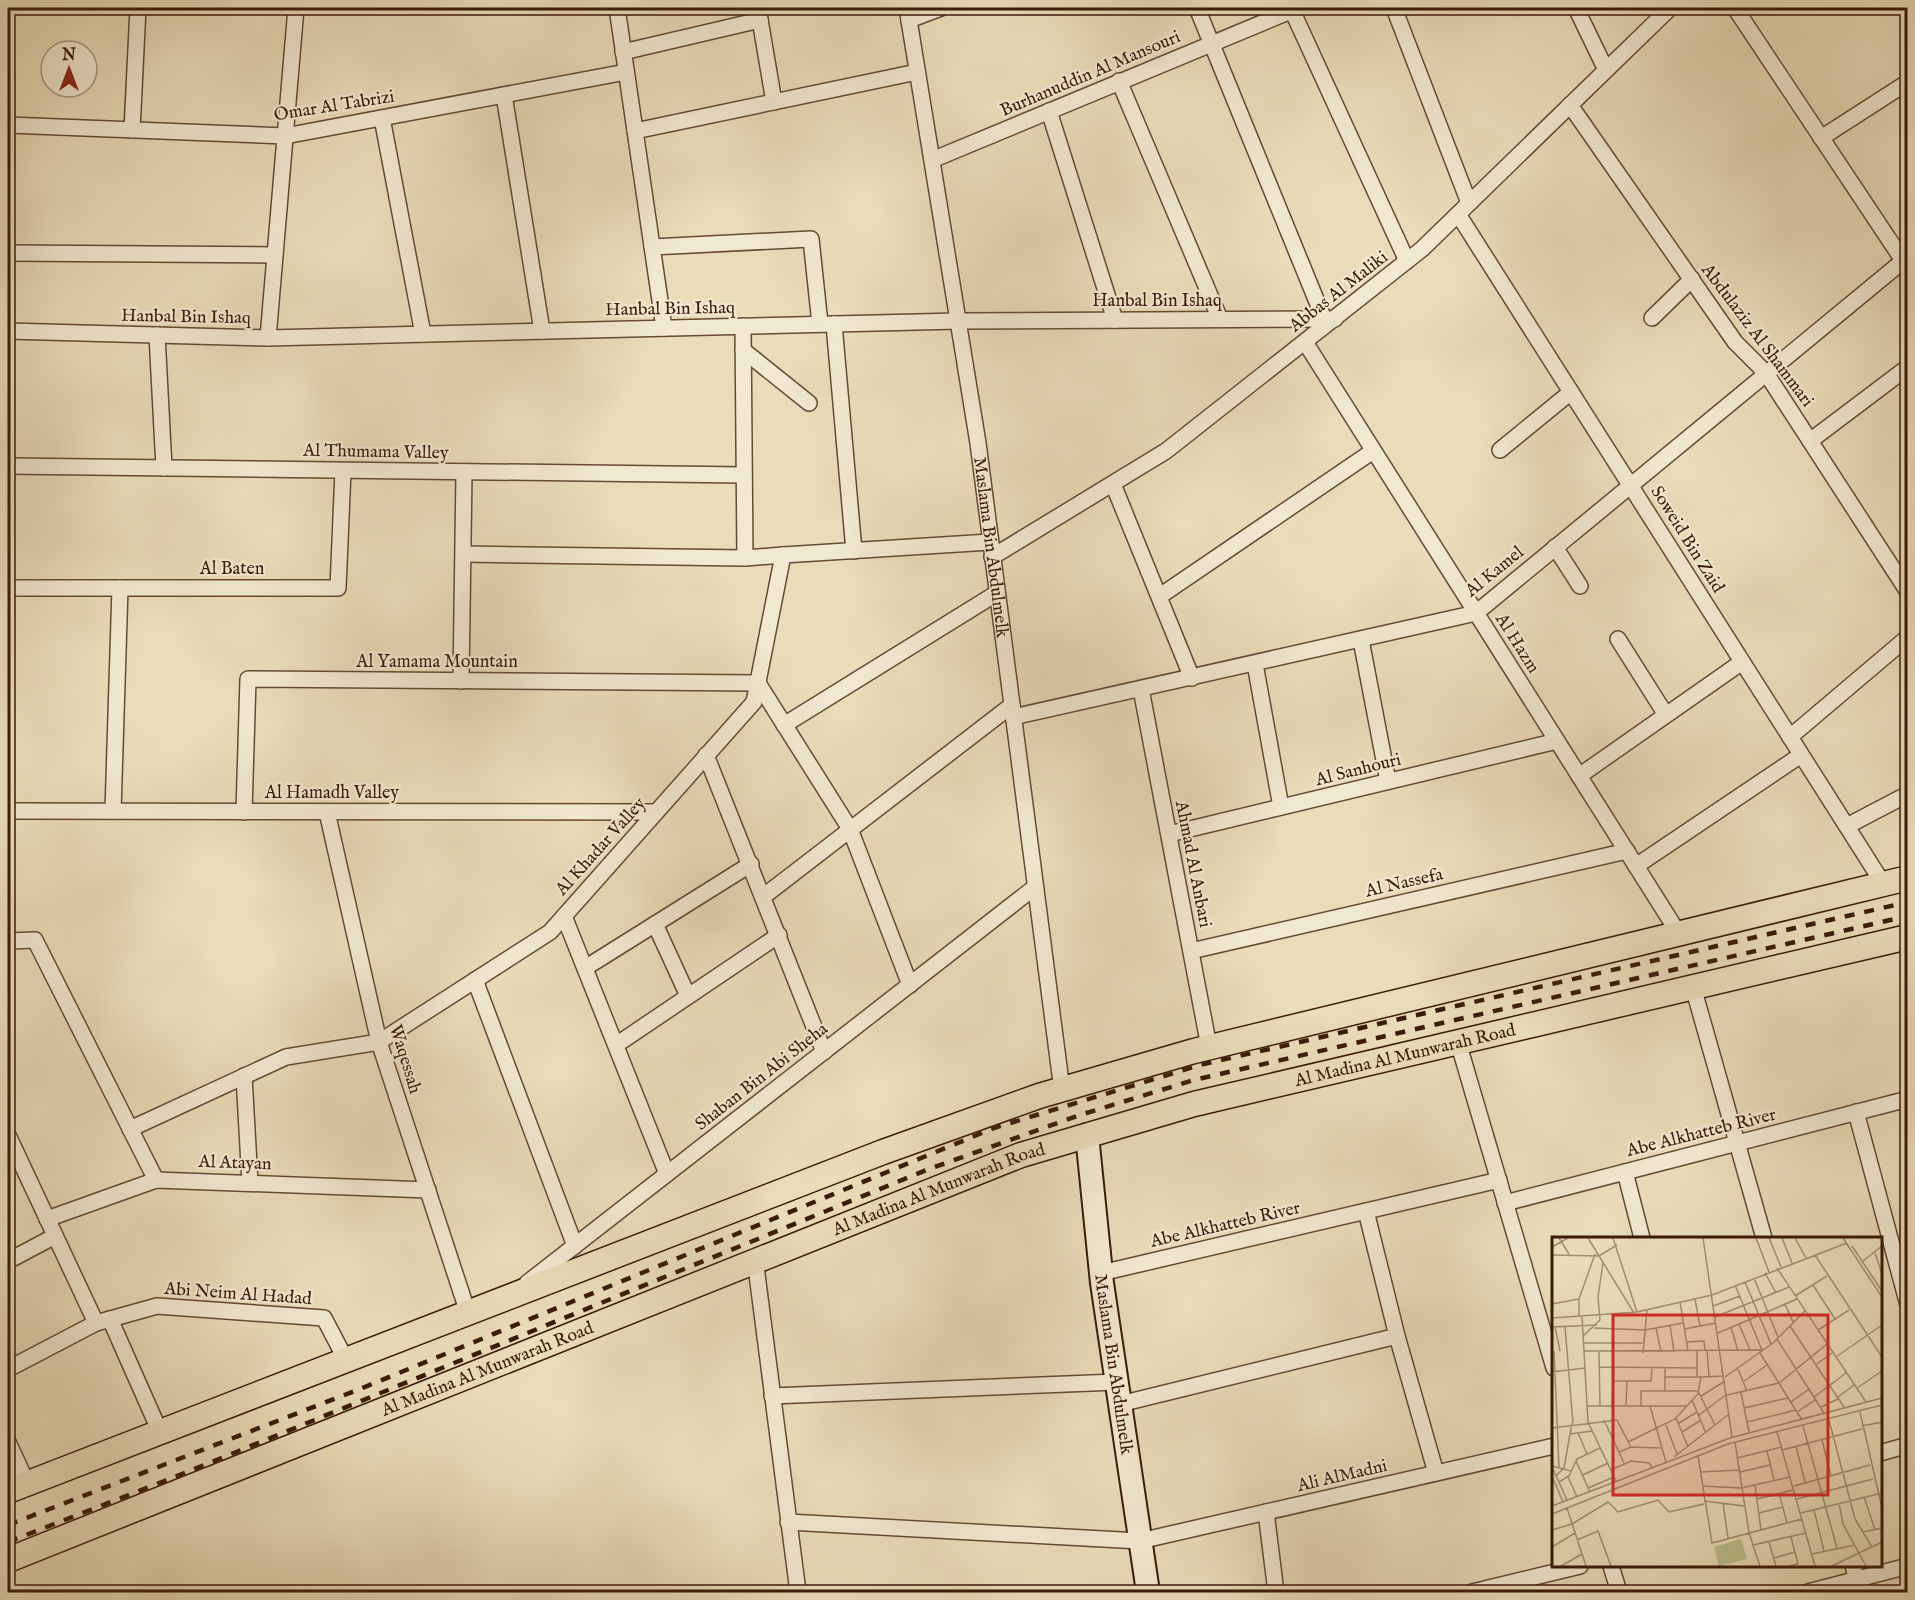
<svg xmlns="http://www.w3.org/2000/svg" width="1915" height="1600" viewBox="0 0 1915 1600" font-family="'IM FELL English',serif">
  <style>
    .lines { fill: none; stroke-linecap: round; stroke-linejoin: round }
    .street-casing { stroke: #664a34; stroke-width: 18 }
    .secondary-casing { stroke: #3b1a08; stroke-width: 26 }
    .primary-casing { stroke: #3b1a08; stroke-width: 27 }
    .street { stroke: #f1e8d1; stroke-width: 15 }
    .secondary { stroke: #f1e8d1; stroke-width: 22 }
    .primary { stroke: #e9dcb8; stroke-width: 24 }
    .rail { stroke: #3b1a08; stroke-width: 4.5; stroke-dasharray: 10 10; stroke-linecap: butt }
    .labels { text-anchor: middle; stroke-width: 4.5; stroke-linejoin: round; paint-order: stroke }
    .street-label { font-size: 18px; fill: #3b1a08; stroke: #f1e8d1 }
    .inset-road { fill: none; stroke: #a38e72; stroke-width: 1.5 }
    .view { fill: #d62828; fill-opacity: 0.15; stroke: #d62828; stroke-width: 3 }
    .inset-edge { fill: none; stroke: #3b1a08; stroke-width: 3 }
  </style>
  <rect width="100%" height="100%" fill="#e9dcb8"/>
  <filter id="stains"><feTurbulence type="fractalNoise" baseFrequency=".00333" numOctaves="4"/><feColorMatrix values="0 0 0 0 .2 0 0 0 0 .09 0 0 0 0 .02 0 0 0 .5 -.17"/></filter>
  <radialGradient id="worn" r=".72"><stop offset=".6" stop-color="#630" stop-opacity="0"/><stop offset="1" stop-color="#630" stop-opacity=".3"/></radialGradient>
  <g class="lines">
    <defs>
      <g id="street">
        <path d="M617 8 664 328"/>
        <path d="M758 8 774 102"/>
        <path id="s1" d="M907 8 978 443 1062 1090"/>
        <path d="M1197 8 1324 319"/>
        <path d="M1291 8 1407 261"/>
        <path d="M1394 8 1469 203"/>
        <path d="M1576 8 1606 70"/>
        <path d="M1735 8 1908 268"/>
        <path d="M909 20 941 8"/>
        <path d="M623 52 760 20"/>
        <path d="M1119 81 1220 319"/>
        <path d="M504 95 542 331"/>
        <path d="M1570 105 1735 342 1766 373 1908 592"/>
        <path d="M1049 111 1115 320"/>
        <path d="M382 118 423 334"/>
        <path d="M8 125 285 136 626 72"/>
        <path d="M132 130 138 8"/>
        <path d="M635 131 917 72"/>
        <path d="M1821 138 1908 82"/>
        <path d="M932 160 1298 8"/>
        <path d="M1458 214 1884 885"/>
        <path d="M652 247 811 239 820 324"/>
        <path d="M8 253 275 255"/>
        <path d="M1652 318 1692 279"/>
        <path d="M834 324 854 551"/>
        <path d="M743 326 745 558"/>
        <path d="M8 331 268 338 958 321 1335 319"/>
        <path d="M157 335 164 468"/>
        <path d="M268 338 296 8"/>
        <path d="M1305 342 1679 934"/>
        <path d="M743 350 809 403"/>
        <path d="M1810 441 1908 367"/>
        <path d="M1500 450 1571 392"/>
        <path d="M8 466 744 475"/>
        <path d="M1113 484 1192 678"/>
        <path d="M1555 547 1580 586"/>
        <path d="M464 554 745 558 783 555"/>
        <path d="M992 557 1166 451 1422 249 1670 8"/>
        <path d="M8 588H338L343 471"/>
        <path d="M1160 596 1373 451"/>
        <path d="M1618 639 1666 715"/>
        <path d="M1361 640 1388 781"/>
        <path d="M1255 664 1281 807"/>
        <path d="M461 681 464 472"/>
        <path d="M1141 689 1209 1047"/>
        <path d="M1013 717 1476 613 1903 261"/>
        <path d="M784 725 997 593"/>
        <path d="M1790 737 1908 637"/>
        <path d="M706 755 824 1052"/>
        <path d="M1579 776 1742 662"/>
        <path d="M8 811 656 812"/>
        <path d="M113 811 120 588"/>
        <path d="M244 812 248 679 758 683 850 829 910 985"/>
        <path d="M327 812 379 1042 468 1313"/>
        <path d="M1847 826 1908 794"/>
        <path d="M1169 834 1557 741"/>
        <path d="M1636 866 1801 755"/>
        <path d="M764 896 1012 705"/>
        <path d="M564 916 667 1174"/>
        <path d="M655 924 688 996"/>
        <path d="M8 941 35 940 156 1180"/>
        <path d="M1191 951 1627 851"/>
        <path d="M585 968 751 864"/>
        <path d="M475 980 575 1246"/>
        <path d="M1693 987 1764 1238"/>
        <path d="M1458 1042 1554 1368"/>
        <path d="M616 1045 779 935"/>
        <path d="M244 1076 250 1183"/>
        <path d="M1856 1112 1908 1305"/>
        <path d="M130 1129 286 1057 379 1042 550 932 754 702 783 555 990 542"/>
        <path d="M8 1135 96 1323"/>
        <path d="M1625 1172 1642 1238"/>
        <path d="M1505 1203 1908 1099"/>
        <path d="M1366 1211 1397 1336 1436 1473"/>
        <path d="M47 1219 156 1180 428 1190"/>
        <path d="M755 1259 798 1592"/>
        <path d="M8 1261 55 1236"/>
        <path d="M1101 1273 1499 1180"/>
        <path d="M527 1283 1035 887"/>
        <path d="M110 1319 160 1432"/>
        <path d="M8 1369 96 1323 157 1306 324 1318 346 1360"/>
        <path d="M772 1396 1117 1382"/>
        <path d="M1120 1404 1397 1336"/>
        <path d="M8 1442 27 1483"/>
        <path d="M1880 1453 1908 1445"/>
        <path d="M1266 1512 1276 1592"/>
        <path d="M788 1522 1140 1541 1554 1446"/>
        <path d="M1611 1566 1619 1592"/>
        <path d="M1853 1566 1860 1592"/>
        <path d="M1472 1592 1580 1566"/>
        <path d="M1808 1592 1908 1566"/>
      </g>
      <g id="secondary">
        <path id="s2" d="M1087 1135 1102 1283 1148 1592"/>
      </g>
      <g id="primary">
        <path d="M8 1491 883 1152 1039 1096 1194 1051 1908 878"/>
        <path id="s3" d="M8 1560 1021 1155 1194 1104 1908 937"/>
      </g>
    </defs>
    <!-- street casing -->
    <use href="#street" class="street-casing"/>
    <!-- secondary casing -->
    <use href="#secondary" class="secondary-casing"/>
    <!-- primary casing -->
    <use href="#primary" class="primary-casing"/>
    <!-- street -->
    <use href="#street" class="street"/>
    <!-- secondary -->
    <use href="#secondary" class="secondary"/>
    <!-- primary -->
    <use href="#primary" class="primary"/>
    <!-- rail -->
    <g class="rail">
      <path d="M8 1525 360 1389 994 1128 1200 1065 1908 902"/>
      <path d="M8 1542 175 1477 929 1169 1080 1115 1194 1080 1908 916"/>
    </g>
  </g>
  <g class="labels">
    <!-- street labels -->
    <g class="street-label">
      <text transform="translate(1090 73) rotate(-23)" y="6">Burhanuddin Al Mansouri</text>
      <text transform="translate(334 105) rotate(-9)" y="6">Omar Al Tabrizi</text>
      <text transform="translate(1338 291) rotate(-38)" y="6">Abbas Al Maliki</text>
      <text x="1157" y="306">Hanbal Bin Ishaq</text>
      <text transform="translate(670 308) rotate(-1)" y="6">Hanbal Bin Ishaq</text>
      <text transform="translate(186 316) rotate(1)" y="6">Hanbal Bin Ishaq</text>
      <text transform="translate(1758 335) rotate(53)" y="6">Abdulaziz Al Shammari</text>
      <text transform="translate(376 451) rotate(1)" y="6">Al Thumama Valley</text>
      <text transform="translate(1688 539) rotate(58)" y="6">Soweid Bin Zaid</text>
      <text dy="6" stroke="none"><textPath href="#s1" startOffset="546">Maslama Bin Abdulmelk</textPath></text>
      <text x="232" y="574">Al Baten</text>
      <text transform="translate(1494 571) rotate(-39)" y="6">Al Kamel</text>
      <text transform="translate(1518 643) rotate(58)" y="6">Al Hazm</text>
      <text x="437" y="667">Al Yamama Mountain</text>
      <text transform="translate(1358 769) rotate(-14)" y="6">Al Sanhouri</text>
      <text x="332" y="798">Al Hamadh Valley</text>
      <text transform="translate(600 846) rotate(-48)" y="6">Al Khadar Valley</text>
      <text transform="translate(1194 864) rotate(79)" y="6">Ahmad Al Anbari</text>
      <text transform="translate(1404 882) rotate(-13)" y="6">Al Nassefa</text>
      <text dy="6" stroke="none"><textPath href="#s3" startOffset="1488">Al Madina Al Munwarah Road</textPath></text>
      <text transform="translate(406 1059) rotate(73)" y="6">Waqessah</text>
      <text transform="translate(761 1076) rotate(-38)" y="6">Shaban Bin Abi Sheha</text>
      <text transform="translate(1701 1132) rotate(-14)" y="6">Abe Alkhatteb River</text>
      <text transform="translate(235 1162) rotate(2)" y="6">Al Atayan</text>
      <text dy="6" stroke="none"><textPath href="#s3" startOffset="1002">Al Madina Al Munwarah Road</textPath></text>
      <text transform="translate(1225 1224) rotate(-13)" y="6">Abe Alkhatteb River</text>
      <text transform="translate(238 1293) rotate(4)" y="6">Abi Neim Al Hadad</text>
      <text dy="6" stroke="none"><textPath href="#s2" startOffset="231">Maslama Bin Abdulmelk</textPath></text>
      <text dy="6" stroke="none"><textPath href="#s3" startOffset="516">Al Madina Al Munwarah Road</textPath></text>
      <text transform="translate(1342 1475) rotate(-13)" y="6">Ali AlMadni</text>
    </g>
  </g>
  <!-- overview -->
  <g transform="translate(1552 1237)">
    <rect width="330" height="330" fill="#e9dcb8"/>
    <path d="M189 302 195 322 167 329 162 310Z" fill="#b9c08d"/>
    <path class="inset-road" d="M7 1 17 17M36 1 82 76M61 1 85 75M151 1 180 200M204 1 217 35M217 1 229 30M230 1 240 26M243 1 254 21M291 1 330 60M300 9 330 54M0 10 16 1M323 16 330 37M0 18 47 19 65 8M263 18 330 120M311 24 330 9M225 31 314 165M213 36 224 56M202 41 226 100M193 45 219 107M183 48 210 113M261 48 283 82M243 59 275 39M143 62 148 89M128 65 136 114M0 67 27 62M233 67 241 85M161 69 188 59M27 79V62L43 17M30 79 36 185 64 244M163 80 237 50M0 81 85 75 160 58 295 6M187 87 198 113M118 88 122 115M238 89 292 170M0 90 45 88M3 90 8 114M13 90 21 186M179 90 186 114M42 91 93 93 131 86M104 91 109 115M132 92 164 86M266 93 297 73M166 96 245 62M31 99 48 83 46 60 51 26M225 102 272 176M134 105 152 104 153 114M31 106H92M2 114 7 230M32 114 211 113M145 114V139M155 114 157 139M47 115 48 170M91 116 95 73M208 116 250 183M284 120 330 88M265 127 280 116M48 130 145 131M186 132 195 154M0 135 33 131M113 140H149M173 140 221 106 253 74M61 144H99L100 131M191 145 215 128M305 151 330 134M113 154V131M189 155 197 195M175 158 227 146 275 107M149 159 173 144M262 160 294 136M286 160 302 148M140 163 154 196M239 165 257 152M35 169H135M60 169 62 130M74 169 75 144M89 169V154H146L163 188M98 169 114 225M269 170 286 162M192 171 236 161M245 175 263 163M308 175 330 271M147 178 175 157M124 181 136 210M52 183 72 226M277 183 303 282 320 310M195 185 244 173M127 186 145 175M114 188 125 217M251 189 285 311M310 189 330 185M0 191 65 183 79 210M130 195 149 183M225 195 263 329M26 196 35 217M18 197 40 194M270 203 279 239M76 205 123 182 146 157 149 140 172 139M183 205 197 296 208 329M244 209 253 245M230 213 310 192M215 214 222 243M67 215 79 210 109 211M146 219 160 306 250 282M122 220 177 177M185 221 230 210M24 224 38 255M0 229 19 234M0 230 15 263M59 233 79 224 97 226 100 230M148 235 187 233M188 235 218 228M31 238 56 226M0 239 11 265M4 239 12 231 20 186M16 240 25 260M7 245 17 239 25 222 48 211M203 248 209 293M150 249 189 251 238 240M242 249 318 228M36 251 62 240M227 256 235 286M312 260 323 293M205 262 241 253M245 262 321 242M152 264 192 269M171 266 176 301M287 266 291 287 314 329M0 269 178 201 330 161M15 271 34 329M262 273 272 314M207 276 231 270M249 276 330 256M0 277 176 207 330 168M0 293 20 287 56 265 66 275 106 263 117 275 152 267M311 295 330 291M25 303 46 294 59 329M217 305 224 329M201 308 254 296M0 310 23 296M260 317 303 308M222 321 243 315M9 329 30 317M237 329 246 327 239 300M280 329 330 305"/>
    <path class="view" d="M61 78H276V258H61Z"/>
    <rect width="330" height="330" class="inset-edge"/>
  </g>
  <!-- margin -->
  <rect width="1915" height="1600" fill="none" stroke="#e9dcb8" stroke-width="30"/>
  <rect x="9" y="9" width="1897" height="1582" fill="none" stroke="#3b1a08" stroke-width="3"/>
  <rect x="15" y="15" width="1885" height="1570" fill="none" stroke="#3b1a08" stroke-width="1.5"/>
  <!-- north arrow -->
  <g transform="translate(69 69)"><circle r="28" fill="#f1e8d1" stroke="#a89681" stroke-width="1.5"/>
  <path d="M0-4.5L10 22L0 15L-10 22Z" fill="#8f2418"/>
  <text y="-9" font-size="16" font-weight="bold" text-anchor="middle" fill="#3b1a08">N</text>
  </g>
  <rect width="100%" height="100%" filter="url(#stains)"/>
  <rect width="100%" height="100%" fill="url(#worn)"/>
</svg>
